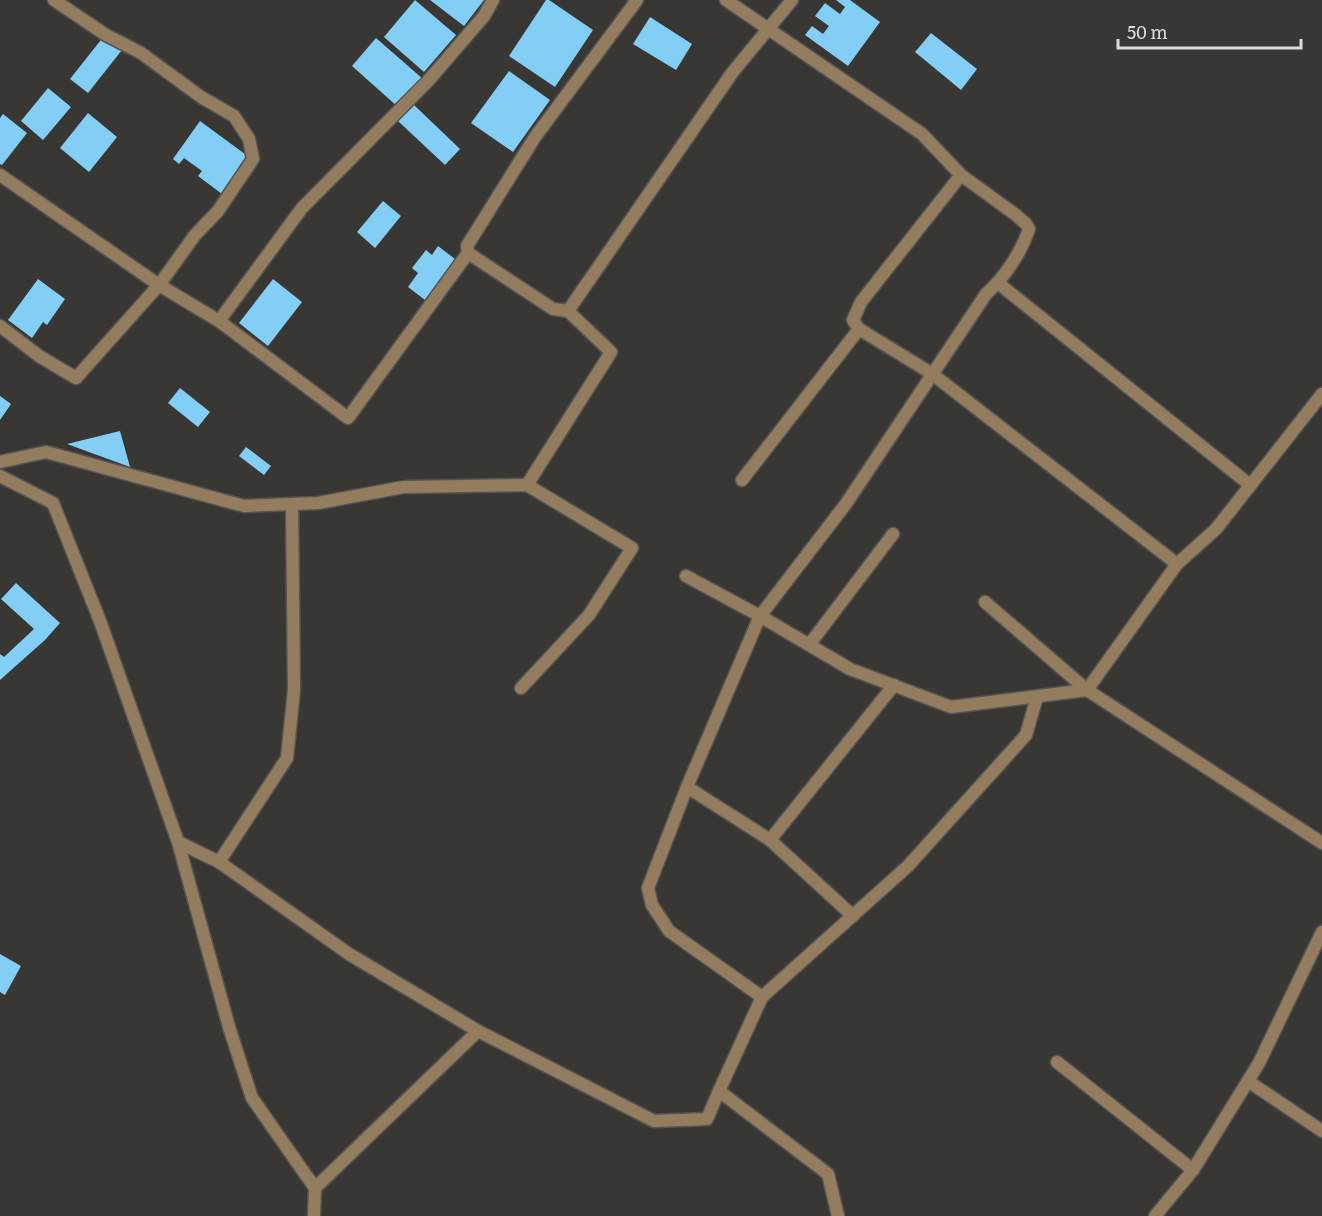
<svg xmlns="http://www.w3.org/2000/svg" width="1322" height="1216" viewBox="0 0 1322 1216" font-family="Literata,serif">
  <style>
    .building { fill: #82cef5 }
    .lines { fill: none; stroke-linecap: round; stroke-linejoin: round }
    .street-casing { stroke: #565552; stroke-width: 15 }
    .street { stroke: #947d5e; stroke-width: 12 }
  </style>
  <rect width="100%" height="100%" fill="#393734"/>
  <!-- building -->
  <g class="building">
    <path d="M415 0 456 35 424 72 384 37Z"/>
    <path d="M430 0H484L464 26Z"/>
    <path d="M546 0H549L593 30 555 87 509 56Z"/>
    <path d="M836 0H850L880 22 848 66 805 35 812 26 823 34 829 26 815 16 825 3 840 14 845 7Z"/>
    <path d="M650 17 692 44 676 70 633 44Z"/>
    <path d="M931 33 977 69 961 90 915 52Z"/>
    <path d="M104 36 122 50 88 93 70 79Z"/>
    <path d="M376 38 423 79 398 107 352 66Z"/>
    <path d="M509 71 550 100 513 152 471 123Z"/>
    <path d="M48 88 71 107 43 140 21 121Z"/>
    <path d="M414 105 460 149 445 165 398 121Z"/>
    <path d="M88 113 117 137 89 172 60 148Z"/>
    <path d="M3 114 27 133 2 165 0 164V118Z"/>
    <path d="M200 121 249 157 222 194 198 176 202 171 184 158 179 164 173 159Z"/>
    <path d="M383 201 401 216 375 248 357 232Z"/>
    <path d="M438 246 455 259 425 300 408 287 418 273 412 268 426 250 432 255Z"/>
    <path d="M38 279 65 299 47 325 43 322 32 338 8 320Z"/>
    <path d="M273 279 302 302 268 346 239 323Z"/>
    <path d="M180 388 210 412 198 427 168 403Z"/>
    <path d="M0 396 11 404 0 420Z"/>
    <path d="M120 431 130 467 67 444Z"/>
    <path d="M246 447 271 466 264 475 239 456Z"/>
    <path d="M16 583 60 623 45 640 0 680V654L4 657 34 629 1 599Z"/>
    <path d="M0 954 21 966 5 995 0 992Z"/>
  </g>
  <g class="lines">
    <defs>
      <g id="street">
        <path d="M726 0 922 134 961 175 1016 215 1026 224 1029 229C1021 253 1004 278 986 294L845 505 760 616 687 787 648 888 652 905 669 931 762 997"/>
        <path d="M0 175 159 285 219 321 348 418 468 253 467 246 535 137 637 0"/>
        <path d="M961 175 861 302 853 320 859 329 931 373 1177 564"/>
        <path d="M468 253 553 309 568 311 611 352 527 485"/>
        <path d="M998 283 1250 485"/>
        <path d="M568 311 732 73 792 0"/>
        <path d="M219 321 302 208 428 81 484 16 493 0"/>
        <path d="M0 326 39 356 76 378 159 285 195 235 218 211 253 159 249 139 234 116 201 97 141 53 106 35 54 0"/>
        <path d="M0 462 46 452 244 506 318 503 404 487 527 485 632 548 589 615 521 688"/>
        <path d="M0 476 53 503 100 621 178 842 229 1027 252 1098 315 1188 314 1216"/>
        <path d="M742 480 859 329"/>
        <path d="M686 576 760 616 850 669 951 707 1087 690 1322 843"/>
        <path d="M985 602 1087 690 1177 564 1216 529 1322 394"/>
        <path d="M809 645 893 534"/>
        <path d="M687 787 770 840 853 916"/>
        <path d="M770 840 894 685"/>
        <path d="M178 842 219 862 349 954 478 1031 654 1121 707 1119 719 1091 828 1174 838 1216"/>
        <path d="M219 862 287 758 294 690 292 504"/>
        <path d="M1057 1062 1193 1170"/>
        <path d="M1248 1081 1322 1131"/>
        <path d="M719 1091 762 997 908 866 1026 735 1037 697"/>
        <path d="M315 1188 478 1031"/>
        <path d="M1155 1216 1193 1170 1259 1063 1322 932"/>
      </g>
    </defs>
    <!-- street casing -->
    <use href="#street" class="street-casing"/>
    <!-- street -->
    <use href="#street" class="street"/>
  </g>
  <!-- scale -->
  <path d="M1118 39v9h183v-9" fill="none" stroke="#dcdbd9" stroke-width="3"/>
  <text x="1127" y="39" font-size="18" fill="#dcdbd9" stroke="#393734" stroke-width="4.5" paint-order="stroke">50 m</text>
</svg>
